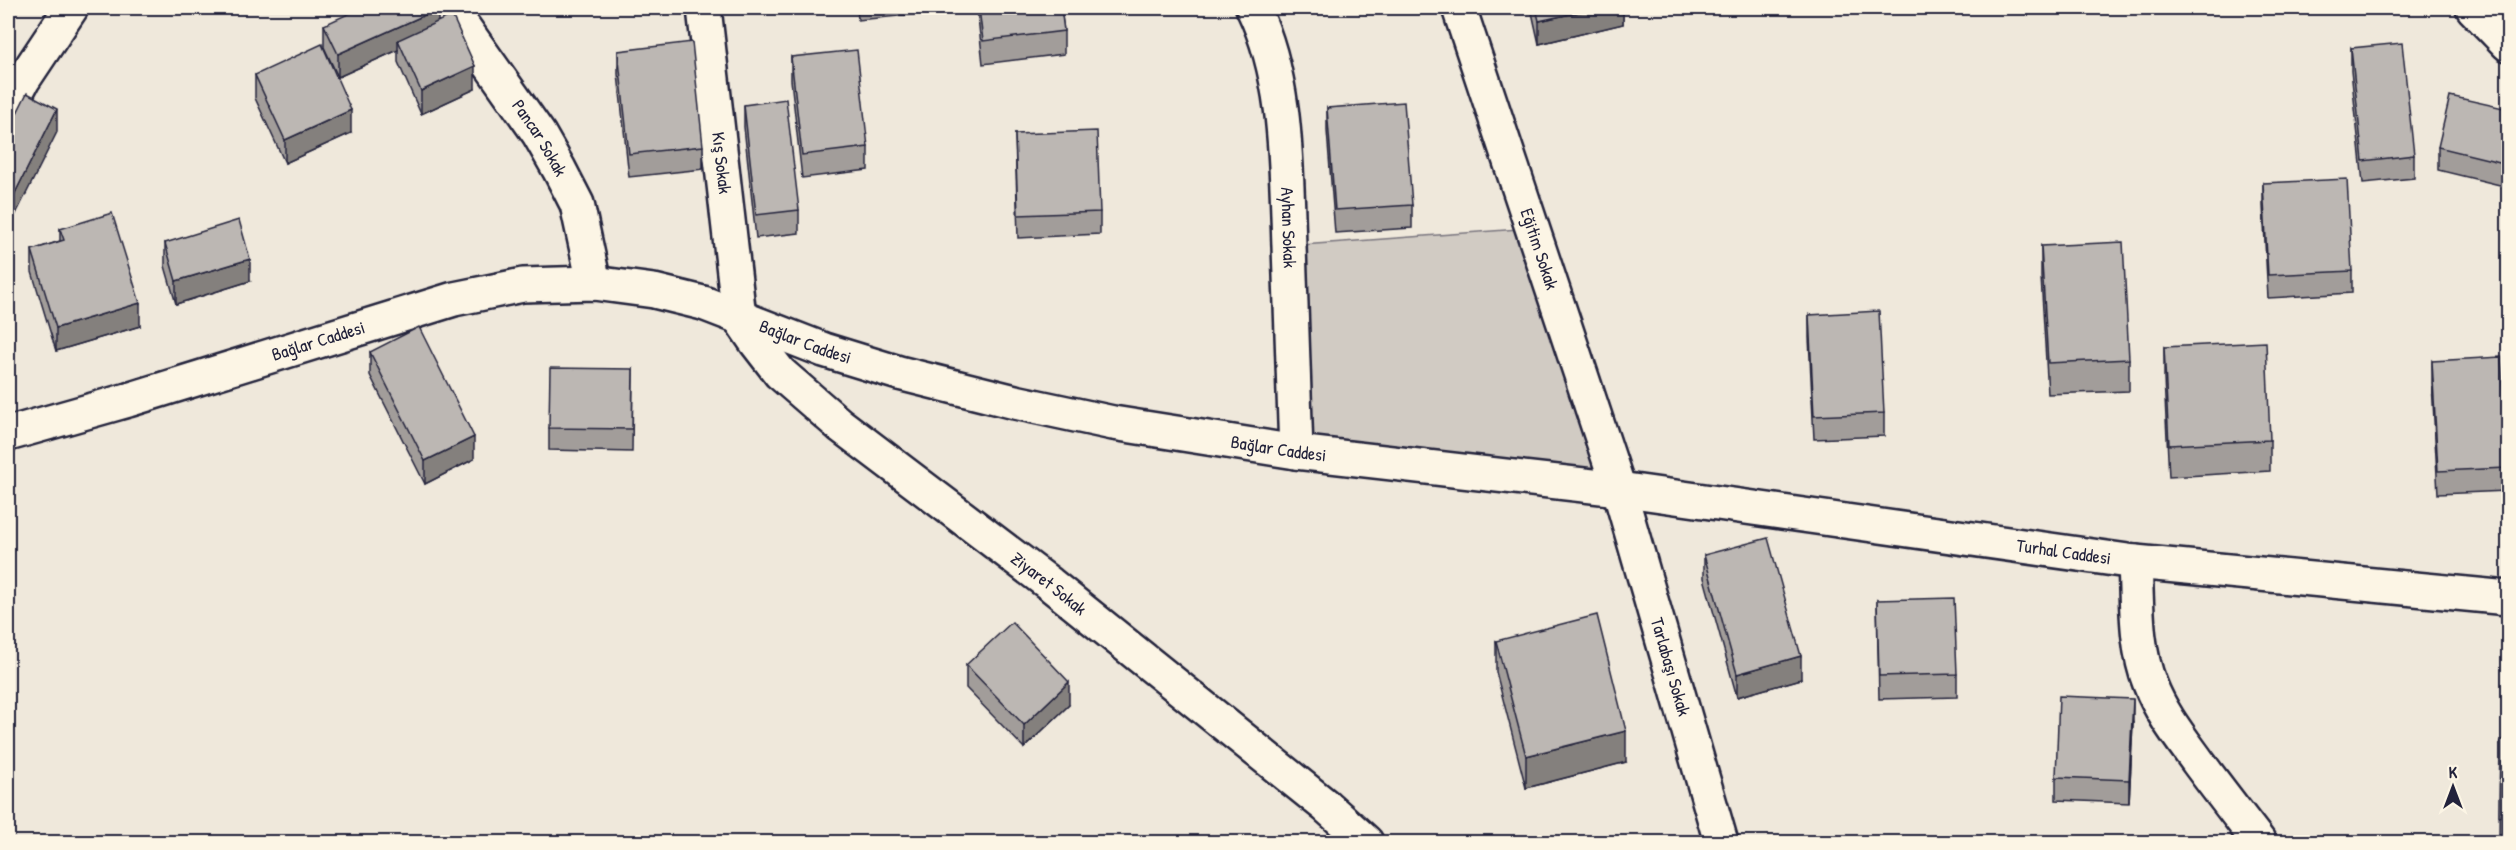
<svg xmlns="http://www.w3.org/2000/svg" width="2516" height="850" viewBox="0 0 2516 850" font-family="'Patrick Hand',sans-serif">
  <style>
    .green { fill: #d1cbc3; stroke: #7a767f; stroke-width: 1.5 }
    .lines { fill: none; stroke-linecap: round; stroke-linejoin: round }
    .street-casing { stroke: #22223b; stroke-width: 38 }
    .secondary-casing { stroke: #22223b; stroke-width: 38 }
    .street { stroke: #fcf5e5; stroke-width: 33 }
    .secondary { stroke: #fcf5e5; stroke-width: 33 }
    .wall { fill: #a29d9a; stroke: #22223b; stroke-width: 1.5 }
    .shaded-wall { fill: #84807d; stroke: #22223b; stroke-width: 1.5 }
    .building { fill: #bcb7b3; stroke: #22223b; stroke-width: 1.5 }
    .labels { text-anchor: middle; stroke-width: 4.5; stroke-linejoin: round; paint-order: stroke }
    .street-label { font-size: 18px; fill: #22223b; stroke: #fcf5e5 }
  </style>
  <rect width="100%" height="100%" fill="#efe8db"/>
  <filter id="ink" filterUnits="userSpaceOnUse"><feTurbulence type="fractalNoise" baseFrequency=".0167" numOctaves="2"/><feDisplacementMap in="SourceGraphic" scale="12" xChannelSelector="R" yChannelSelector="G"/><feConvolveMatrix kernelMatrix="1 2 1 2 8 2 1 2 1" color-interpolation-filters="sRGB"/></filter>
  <g filter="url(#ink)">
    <!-- green -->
    <path class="green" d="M1533 228 1619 489 1296 452 1289 246Z"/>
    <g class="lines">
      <defs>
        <g id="street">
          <path id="s1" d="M450 8 539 134 559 169 577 204 594 283"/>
          <path id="s2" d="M704 8 739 317 756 342 780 373 840 425 1050 584 1326 806 1366 842"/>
          <path id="s3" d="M1253 8C1288 80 1286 167 1289 246 1291 315 1294 383 1296 452"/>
          <path d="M2473 8 2508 44"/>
          <path d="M8 108 23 80 71 8"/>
          <path d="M2135 562C2137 601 2135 647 2150 684 2161 713 2180 737 2198 762 2218 789 2239 816 2259 842"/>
        </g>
        <g id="secondary">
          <path id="s4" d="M1459 8 1619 489 1721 842"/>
          <path id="s5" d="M8 434 128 400 454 299 523 285 594 283 654 291 703 303 824 350 899 373 1015 402 1113 423 1296 452 1619 489 2135 562 2508 598"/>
        </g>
      </defs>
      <!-- street casing -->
      <use href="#street" class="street-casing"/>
      <!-- secondary casing -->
      <use href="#secondary" class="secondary-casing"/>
      <!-- street -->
      <use href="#street" class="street"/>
      <!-- secondary -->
      <use href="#secondary" class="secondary"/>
    </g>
    <!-- wall -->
    <g class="wall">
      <path d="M586 8H602L586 9Z"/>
      <path d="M732 8H755L732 10Z"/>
      <path d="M857 8H951V11L858 20Z"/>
      <path d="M977 8H1061L1064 31V54L983 64Z"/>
      <path d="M1531 8H1623V24L1539 44Z"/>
      <path d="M2190 8H2201L2195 13Z"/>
      <path d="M438 21 475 89 421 114 398 62V50L338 77 324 47V25Z"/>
      <path d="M2351 48 2414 155V178L2363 183 2351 71Z"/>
      <path d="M618 51 703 146V169L629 177 618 74Z"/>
      <path d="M791 57 868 147V170L802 178 791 80Z"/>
      <path d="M255 75 351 133 285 163 255 98Z"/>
      <path d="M744 105 799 210V233L756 238 744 127Z"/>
      <path d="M1327 108 1412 205V228L1335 233 1327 131Z"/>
      <path d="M2508 109V187L2438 170V147Z"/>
      <path d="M1015 134 1100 212V234L1018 238Z"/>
      <path d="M2263 183 2352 271V293L2268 298 2263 206Z"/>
      <path d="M60 229 140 326 56 351 32 272V250L60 241Z"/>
      <path d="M2508 239V270H2507V247Z"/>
      <path d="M165 243 250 281 176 304 165 266Z"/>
      <path d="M2041 246 2129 359V391L2048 394 2041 277Z"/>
      <path d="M1809 315 1884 413V436L1814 439 1809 338Z"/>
      <path d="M2164 347 2270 440V471L2169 477 2164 379Z"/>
      <path d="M370 352 474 459 425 484 370 375Z"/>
      <path d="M2432 361 2507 468V491L2438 494 2432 384Z"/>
      <path d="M633 369 632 452 549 450V428Z"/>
      <path d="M1704 555 1801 679 1737 697 1704 578Z"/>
      <path d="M1877 600 1957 674V697L1879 699Z"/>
      <path d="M1496 641 1626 762 1526 788 1496 672Z"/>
      <path d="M966 665 1069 705 1024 748 966 688Z"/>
      <path d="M2133 722 2129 803 2056 800V777Z"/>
      <path d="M2500 740H2508V839H2499Z"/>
    </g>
    <!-- shaded-wall -->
    <g class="shaded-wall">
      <path d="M1597 8H1623V24L1539 44V21Z"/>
      <path d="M2195 8H2201L2195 13Z"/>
      <path d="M438 9V32L398 40V50L338 77V54Z"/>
      <path d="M475 66V89L421 114V91Z"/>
      <path d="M57 109V132L8 230V207Z"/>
      <path d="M351 110V133L285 163V140Z"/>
      <path d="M250 259V281L176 304V281Z"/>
      <path d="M140 303V326L56 351V328Z"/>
      <path d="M474 437V459L425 484V461Z"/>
      <path d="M1801 656V679L1737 697V674Z"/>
      <path d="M1069 682V705L1024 748V725Z"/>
      <path d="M2133 699V722L2129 803V780Z"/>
      <path d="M1626 731V762L1526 788V756Z"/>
    </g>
    <!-- building -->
    <g class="building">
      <path d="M361 8H438V9L338 54 324 25Z"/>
      <path d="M979 8H1061L1064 31 983 41Z"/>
      <path d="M1536 8H1597L1539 21Z"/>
      <path d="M452 15 475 66 421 91 398 40Z"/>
      <path d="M692 42 703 146 629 154 618 51Z"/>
      <path d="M2402 43 2414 155 2363 161 2351 48Z"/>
      <path d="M322 44 351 110 285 140 255 75Z"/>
      <path d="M857 50 868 147 802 155 791 57Z"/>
      <path d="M27 93 57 109 8 207V131Z"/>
      <path d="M2450 96 2508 109V164L2438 147Z"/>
      <path d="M786 99 799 210 756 215 744 105Z"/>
      <path d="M1404 102 1412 205 1335 210 1327 108Z"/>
      <path d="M1097 131 1100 212 1018 215 1015 134Z"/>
      <path d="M2347 179 2352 271 2268 275 2263 183Z"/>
      <path d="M112 213 140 303 56 328 32 250 64 240 60 229Z"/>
      <path d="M239 220 250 259 176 281 165 243Z"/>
      <path d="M2123 242 2129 359 2048 363 2041 246Z"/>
      <path d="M1879 311 1884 413 1814 416 1809 315Z"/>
      <path d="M419 327 474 437 425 461 370 352Z"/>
      <path d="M2266 342 2270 440 2169 445 2164 347Z"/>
      <path d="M2501 357 2507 468 2438 471 2432 361Z"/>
      <path d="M550 368 633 369 632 429 549 428Z"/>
      <path d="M1768 538 1801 656 1737 674 1704 555Z"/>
      <path d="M1954 598 1957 674 1879 676 1877 600Z"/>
      <path d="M1597 615 1626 731 1526 756 1496 641Z"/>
      <path d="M1012 622 1069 682 1024 725 966 665Z"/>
      <path d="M2059 696 2133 699 2129 780 2056 777Z"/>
      <path d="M2500 740H2508V816H2499Z"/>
    </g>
  </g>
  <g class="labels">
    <!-- street labels -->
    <g class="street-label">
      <text dy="6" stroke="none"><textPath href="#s1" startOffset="158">Pancar Sokak</textPath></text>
      <text dy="6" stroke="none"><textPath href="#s2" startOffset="156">Kış Sokak</textPath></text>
      <text dy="6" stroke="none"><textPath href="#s3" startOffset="224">Ayhan Sokak</textPath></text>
      <text dy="6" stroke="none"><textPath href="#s4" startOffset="254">Eğitim Sokak</textPath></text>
      <text dy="6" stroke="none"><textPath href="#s5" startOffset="324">Bağlar Caddesi</textPath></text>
      <text dy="6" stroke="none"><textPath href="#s5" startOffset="828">Bağlar Caddesi</textPath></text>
      <text dy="6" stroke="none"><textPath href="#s5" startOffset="1314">Bağlar Caddesi</textPath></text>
      <text dy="6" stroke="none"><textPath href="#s5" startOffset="2106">Turhal Caddesi</textPath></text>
      <text dy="6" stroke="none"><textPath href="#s2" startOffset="722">Ziyaret Sokak</textPath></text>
      <text dy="6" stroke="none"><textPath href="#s4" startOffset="692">Tarlabaşı Sokak</textPath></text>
    </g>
  </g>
  <!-- margin -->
  <rect width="2516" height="850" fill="none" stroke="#fcf5e5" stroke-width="30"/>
  <rect x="15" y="15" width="2486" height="820" fill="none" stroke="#22223b" stroke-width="2" filter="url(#ink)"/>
  <!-- north arrow -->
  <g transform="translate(2453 787)" stroke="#fcf5e5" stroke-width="4.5" paint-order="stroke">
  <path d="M0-4.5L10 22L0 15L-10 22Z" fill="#22223b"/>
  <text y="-9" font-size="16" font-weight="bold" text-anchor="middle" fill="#22223b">K</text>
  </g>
</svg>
